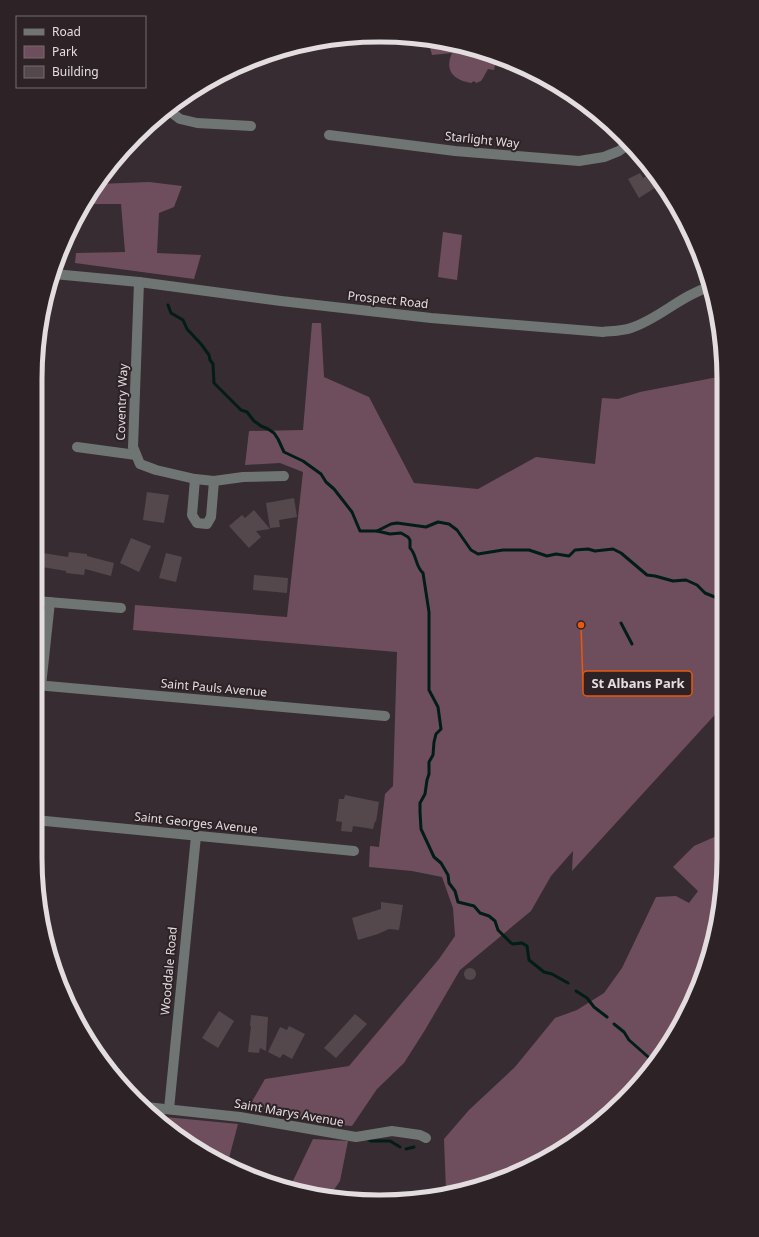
<svg xmlns="http://www.w3.org/2000/svg" width="759" height="1237" viewBox="0 0 759 1237" font-family="'Noto Sans',sans-serif">
  <style>
    .green { fill: #6e4e5d }
    .lines { fill: none; stroke-linecap: round; stroke-linejoin: round }
    .stream { stroke: #021d17; stroke-width: 3 }
    .building { fill: #54484d }
    .minor { stroke: #6e7573; stroke-width: 10 }
    .labels { text-anchor: middle; stroke-width: 4; stroke-linejoin: round; paint-order: stroke }
    .street-label { font-size: 12px; fill: #e4dde0; stroke: #2d2327 }
    .rim { fill: none; stroke: #e4dde0; stroke-width: 5 }
    .leader { fill: none; stroke: #e8590c; stroke-width: 1.5 }
    .callout-dot { fill: #e8590c; stroke: #2d2327; stroke-width: 1.5 }
    .callout { fill: #2d2327; stroke: #e8590c; stroke-width: 1.5 }
    .callout-label { font-size: 13px; text-anchor: middle; font-weight: bold; fill: #e4dde0 }
  </style>
  <rect width="100%" height="100%" fill="#372c31"/>
  <!-- green -->
  <g class="green">
    <path d="M428 40 468 47 498 58 496 60 494 70 488 69 483 78 481 81 476 83 474 81 471 83C454 80 444 71 452 53L432 55Z"/>
    <path d="M149 182 182 186 174 207 159 213 157 253 201 255 194 279 75 263 76 253 125 252 121 204H86L98 184Z"/>
    <path d="M443 232 462 235 457 280 438 277Z"/>
    <path d="M312 323H321L324 377 369 397 414 483 478 489 536 457 595 464 602 398 618 399 640 392 723 376 722 707 572 871 573 851 551 876 531 911 460 970 425 1030 404 1063 377 1089 352 1126 320 1123 250 1105 265 1079 349 1066 439 959 455 936 453 908 442 877 412 871 369 867 370 846 379 847 385 794 393 786 397 652 133 630 135 605 287 617 303 472 280 463 245 465 249 431 303 430Z"/>
    <path d="M721 834V902L698 989 653 1067 589 1131 490 1184 446 1191 444 1139 469 1110 515 1067 555 1018 577 1010 604 993 622 968 656 897 676 896 689 903 698 891 673 867 694 846Z"/>
    <path d="M155 1116 238 1124 228 1162 197 1146V1143C180 1141 166 1127 155 1116Z"/>
    <path d="M313 1139 348 1141 340 1181 331 1194 290 1187Z"/>
  </g>
  <g class="lines">
    <!-- stream -->
    <g class="stream">
      <path d="M168 305 171 313 183 320 187 329 201 344 209 355 210 360 213 364 214 383 241 410 247 412 254 421 261 426 268 429 274 433 278 439 284 452 303 461 321 474 326 482 334 489 352 512 360 531H377L390 534 401 533 408 537 410 540V548C417 555 415 566 423 573L429 612V690L438 707 441 729 436 734 434 742 433 755 429 762V774L427 780 425 794 420 803V812L421 829 434 857 441 863 448 875 449 883 455 891 458 902 474 906 480 913 489 916 495 921 498 930 511 943 513 944 522 943 527 946 529 960 544 972 552 974 568 983"/>
      <path d="M377 531 391 524 397 523 426 527 438 522 449 524 457 530 471 550 478 554 503 550H529L547 556 556 554 569 556 575 550 588 549 595 551 613 549 621 553 647 575 655 576 673 581 686 580 697 585 705 593 722 600"/>
      <path d="M621 623 632 644"/>
      <path d="M576 991 587 998 594 1007 607 1017"/>
      <path d="M614 1024 624 1032 629 1040 655 1063"/>
      <path d="M368 1139 371 1141H390L400 1147"/>
      <path d="M406 1149 414 1147"/>
    </g>
  </g>
  <!-- building -->
  <g class="building">
    <path d="M653 172 661 184 639 198 628 179 640 173 643 178Z"/>
    <path d="M147 492 169 495 164 523 143 520Z"/>
    <path d="M294 498 297 517 279 520 280 527 270 528 266 503Z"/>
    <path d="M254 510 270 529 256 531 261 537 249 548 229 526 242 515 245 518Z"/>
    <path d="M131 538 151 546 139 572 120 563Z"/>
    <path d="M37 552 68 557 69 552 87 554V556L114 563 111 576 85 569 84 575 66 573V571L42 567 37 569Z"/>
    <path d="M166 553 182 557 176 582 159 578Z"/>
    <path d="M254 575 288 578 287 593 253 590Z"/>
    <path d="M345 795 379 802 376 822 375 821 373 829 353 826 352 832 341 831 342 822 336 821 339 799H344Z"/>
    <path d="M381 902 403 905 399 930 389 929 378 934 358 940 352 918 381 909Z"/>
    <circle cx="470" cy="974" r="6"/>
    <path d="M219 1011 234 1021 218 1048 202 1038Z"/>
    <path d="M355 1014 367 1024 336 1058 324 1048Z"/>
    <path d="M251 1015 268 1017 266 1051 260 1048 259 1053 248 1052 251 1026H250Z"/>
    <path d="M289 1026 305 1034 292 1059 283 1054 280 1058 268 1052 280 1027 287 1030Z"/>
  </g>
  <g class="lines">
    <!-- minor -->
    <g class="minor">
      <path d="M168 110 180 119 197 123 251 126"/>
      <path d="M329 135 455 151 579 161 604 157 619 151 629 144"/>
      <path d="M54 274 139 282 281 301 431 318 603 332C612 331 622 331 631 328 659 319 680 296 709 287"/>
      <path d="M139 282 133 447 140 464 156 470 195 479 214 481 243 477 284 476"/>
      <path d="M77 447 136 455"/>
      <path d="M195 479 192 515 197 523 207 524 211 517 214 481"/>
      <path d="M36 601 121 608"/>
      <path d="M36 685 385 716"/>
      <path d="M41 686 50 602"/>
      <path d="M35 820 354 851"/>
      <path d="M146 1107 240 1117 356 1137 392 1131 420 1135 426 1138"/>
      <path d="M169 1109 196 836"/>
    </g>
  </g>
  <g class="labels">
    <!-- street labels -->
    <g class="street-label">
      <text transform="translate(482 140) rotate(6)" y="4">Starlight Way</text>
      <text transform="translate(388 300) rotate(6)" y="4">Prospect Road</text>
      <text transform="translate(122 402) rotate(-88)" y="4">Coventry Way</text>
      <text transform="translate(214 688) rotate(5)" y="4">Saint Pauls Avenue</text>
      <text transform="translate(196 823) rotate(6)" y="4">Saint Georges Avenue</text>
      <text transform="translate(169 971) rotate(-85)" y="4">Wooddale Road</text>
      <text transform="translate(289 1113) rotate(10)" y="4">Saint Marys Avenue</text>
    </g>
  </g>
  <!-- crop -->
  <path d="M0 0H759V1237H0ZM379 42H380A337 337 0 0 1 717 379V858A337 337 0 0 1 380 1195H379A337 337 0 0 1 42 858V379A337 337 0 0 1 379 42Z" fill="#2d2327" fill-rule="evenodd"/>
  <path class="rim" d="M379 42H380A337 337 0 0 1 717 379V858A337 337 0 0 1 380 1195H379A337 337 0 0 1 42 858V379A337 337 0 0 1 379 42Z"/>
  <!-- callouts -->
  <path class="leader" d="M581 625L583 684"/>
  <circle class="callout-dot" cx="581" cy="625" r="4"/>
  <rect class="callout" x="583" y="671" width="109" height="25" rx="4"/>
  <g class="callout-label">
    <text x="638" y="688">St Albans Park</text>
  </g>
  <!-- legend -->
  <rect x="16" y="16" width="130" height="72" fill="#2d2327" stroke="#766d71"/>
  <rect x="24" y="29" width="20" height="6" fill="#6e7573" stroke="#766d71"/>
  <text x="52" y="36" font-size="12" fill="#e4dde0">Road</text>
  <rect x="24" y="46" width="20" height="12" fill="#6e4e5d" stroke="#766d71"/>
  <text x="52" y="56" font-size="12" fill="#e4dde0">Park</text>
  <rect x="24" y="66" width="20" height="12" fill="#54484d" stroke="#766d71"/>
  <text x="52" y="76" font-size="12" fill="#e4dde0">Building</text>
</svg>
